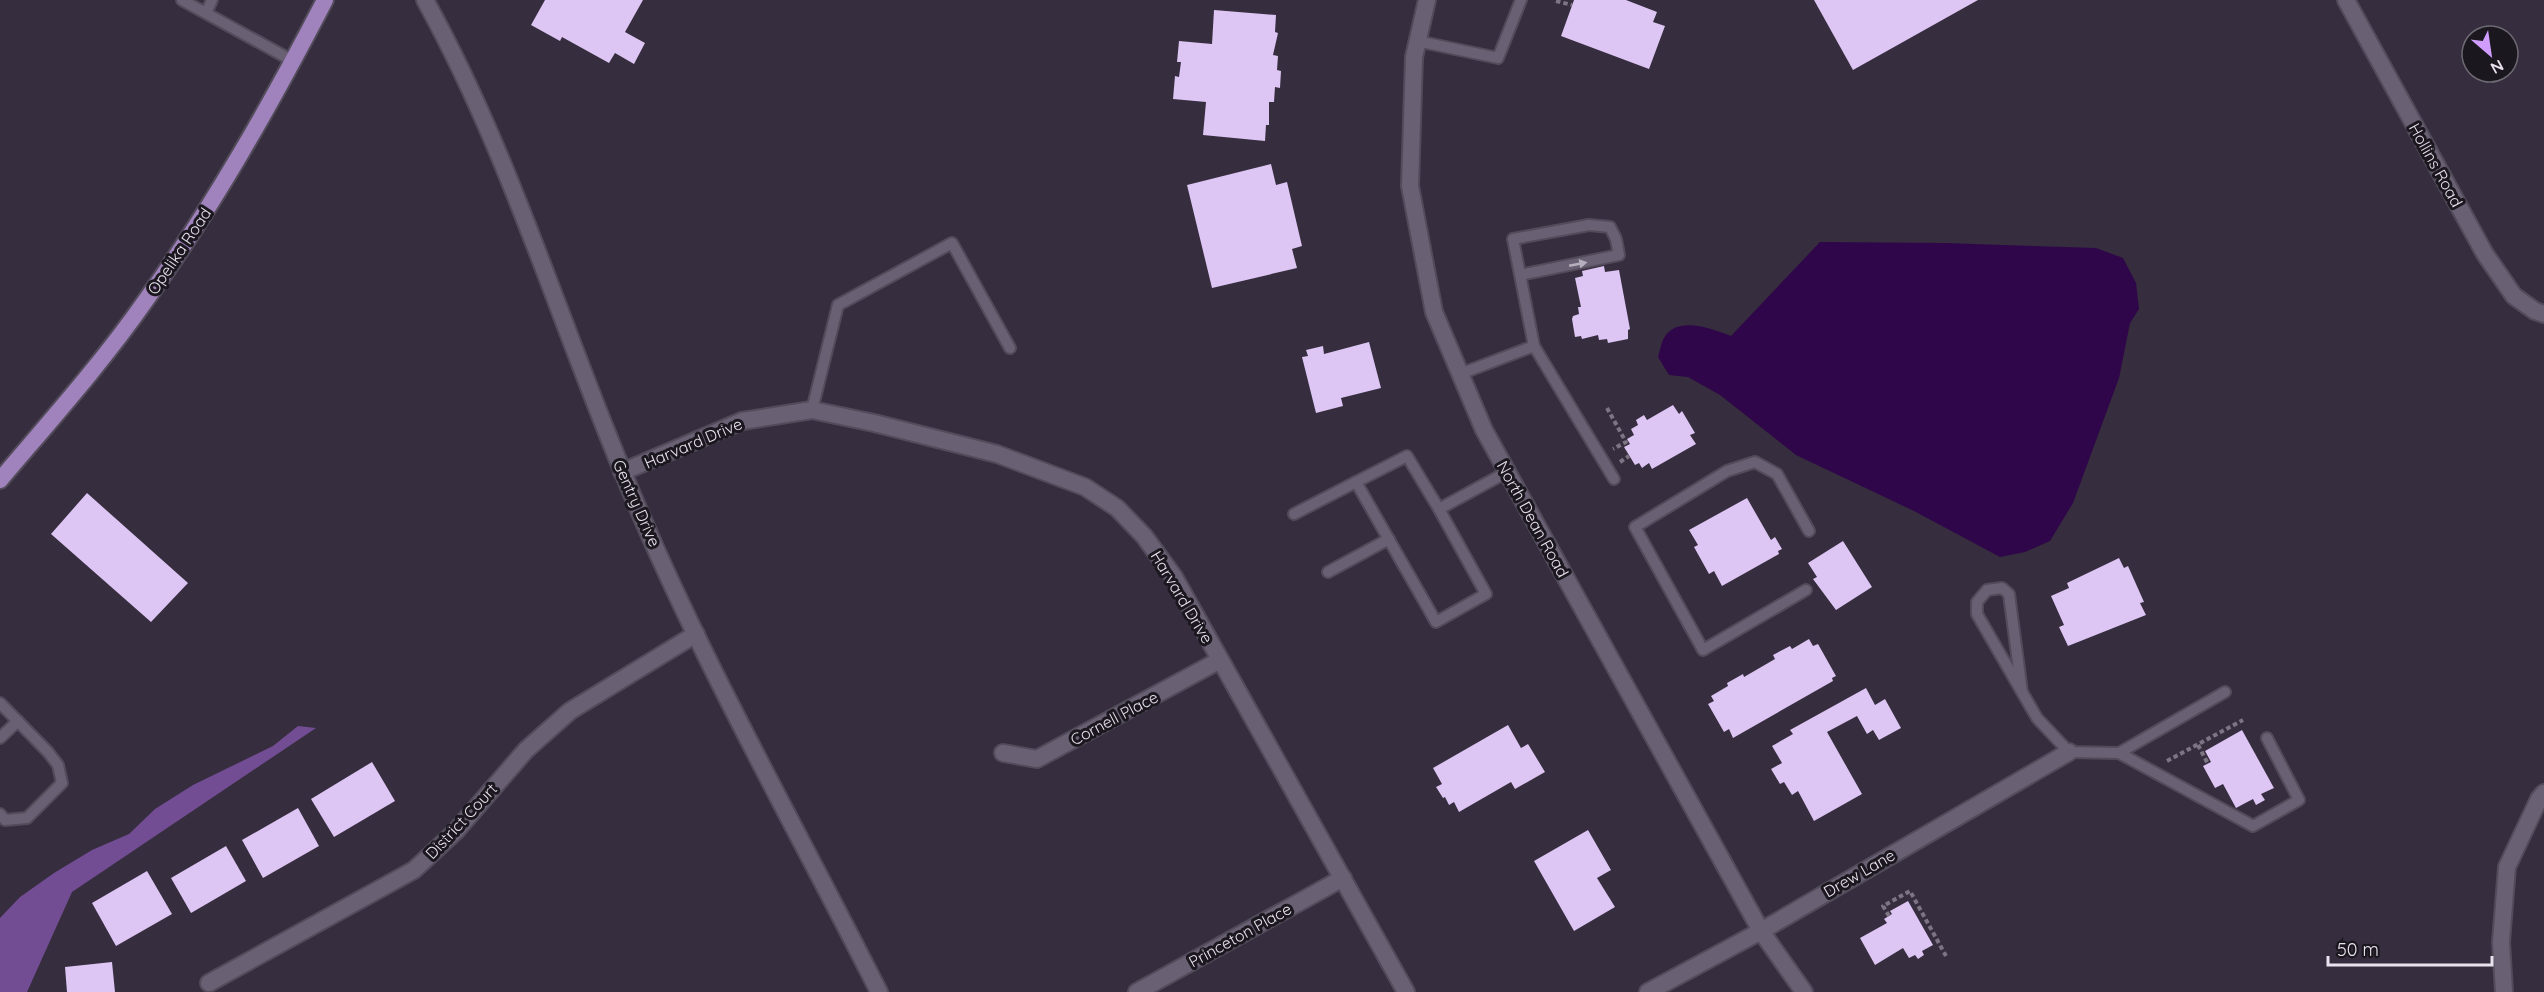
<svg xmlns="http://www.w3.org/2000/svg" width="2544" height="992" viewBox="0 0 2544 992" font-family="Quicksand,sans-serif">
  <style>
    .forest { fill: #724d93 }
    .water { fill: #2f0649 }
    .building { fill: #ddc5f4 }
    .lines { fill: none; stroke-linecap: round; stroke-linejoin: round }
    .service-casing { stroke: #524b5a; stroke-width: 14 }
    .minor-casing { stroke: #524b5a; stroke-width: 20 }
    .tertiary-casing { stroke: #524b5a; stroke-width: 20 }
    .primary-casing { stroke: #524b5a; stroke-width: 20 }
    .path { stroke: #7d7584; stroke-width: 4; stroke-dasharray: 4.5 3; stroke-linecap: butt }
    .service { stroke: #6a6074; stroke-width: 10 }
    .minor { stroke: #6a6074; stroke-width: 16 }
    .tertiary { stroke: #6a6074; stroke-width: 16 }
    .primary { stroke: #a082bc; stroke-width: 16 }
    .oneway { fill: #b6afbe }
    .labels { text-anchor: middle; stroke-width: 6; stroke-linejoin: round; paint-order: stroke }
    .street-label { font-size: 16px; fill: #e9e3ef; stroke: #1b171f }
  </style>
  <rect width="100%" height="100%" fill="#362d3e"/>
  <!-- forest -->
  <path class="forest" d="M298 726 316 728 72 892 27 992H0V918L20 897 54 873 92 850 129 834 155 809 193 785 273 746Z"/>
  <!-- water -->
  <path class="water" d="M1820 242 1944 243 2096 248 2123 258 2136 283 2139 309 2130 323 2119 378 2073 503 2050 541 2025 552 2000 557 1914 511 1796 455 1720 395 1688 377 1669 375 1658 357C1660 351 1661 343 1664 338 1677 315 1712 329 1731 336Z"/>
  <!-- building -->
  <g class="building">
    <path d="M545 0H643L625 32 645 43 634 64 615 53 609 63 562 37 560 41 531 25Z"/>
    <path d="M1574 0H1626L1657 12 1653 22 1665 26 1649 69 1561 36Z"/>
    <path d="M1814 0H1978L1853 70Z"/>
    <path d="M1214 10 1276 15 1275 32 1278 33 1273 55 1278 56 1277 70 1281 71 1280 88 1275 87 1274 102H1269V125H1266L1265 141 1203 135 1206 102 1173 99 1175 76 1179 77 1181 62H1177L1179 41 1212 44Z"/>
    <path d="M1271 164 1276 185 1287 182 1302 246 1292 249 1297 268 1212 288 1187 185Z"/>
    <path d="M1604 266 1605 272 1619 270 1630 329 1628 330V339L1608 343 1607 339 1599 340 1598 335 1582 339 1581 336 1575 337 1572 319 1573 316 1579 314 1578 307H1581L1575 278 1583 276 1582 271Z"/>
    <path d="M1369 342 1381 388 1341 398 1343 406 1316 413 1302 357 1308 356 1306 350 1323 346 1324 354Z"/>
    <path d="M1673 405 1679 414 1682 411 1695 433 1690 435 1696 444 1652 469 1649 463 1642 468 1639 463 1635 465 1624 447 1630 444 1627 439 1634 435 1631 429 1638 425 1636 420 1644 415 1647 420Z"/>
    <path d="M87 493 188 583 151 622 51 534Z"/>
    <path d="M1747 498 1771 540 1775 537 1782 549 1778 551 1779 554 1722 586 1714 571 1709 574 1694 547 1698 545 1689 530Z"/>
    <path d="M1843 541 1872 587 1836 610 1813 579 1817 577 1808 563Z"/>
    <path d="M2119 558 2124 568 2128 566 2144 602 2140 603 2146 615 2068 646 2059 627 2064 625 2051 596 2069 588 2067 583Z"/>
    <path d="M1809 639 1813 646 1818 644 1836 676 1832 678 1833 681 1733 738 1729 729 1724 732 1708 704 1714 701 1711 696 1728 686 1727 683 1743 674 1744 677 1775 659 1773 655 1790 646 1792 649Z"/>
    <path d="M1866 688 1875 705 1885 699 1901 728 1879 740 1873 730 1867 734 1857 716 1827 732 1862 794 1814 821 1798 791 1792 795 1784 782 1780 784 1771 769 1782 763 1772 746 1793 734 1790 730Z"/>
    <path d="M1508 725 1521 748 1528 744 1545 772 1515 789 1511 782 1459 812 1454 802 1449 805 1445 797 1443 798 1436 787 1442 784 1433 768Z"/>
    <path d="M2242 730 2274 788 2261 794 2265 800 2256 805 2253 799 2236 808 2223 784 2215 788 2203 766 2211 762 2205 751Z"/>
    <path d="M372 762 395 801 334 837 311 799Z"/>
    <path d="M298 808 319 846 263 878 242 840Z"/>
    <path d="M1588 830 1611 870 1597 878 1615 907 1574 931 1534 861Z"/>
    <path d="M226 846 246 881 191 913 171 878Z"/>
    <path d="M147 871 172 914 116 946 92 903Z"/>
    <path d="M1908 901 1933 945 1922 951 1924 955 1918 959 1915 955 1909 958 1903 948 1875 965 1860 938 1887 923 1884 919 1892 914 1890 911Z"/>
    <path d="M112 962 115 992H67L65 967Z"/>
  </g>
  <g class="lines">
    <defs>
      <g id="service">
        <path d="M182 0 293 61"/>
        <path d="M206 13 212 0"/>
        <path d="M1417 41 1498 58 1521 0"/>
        <path d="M1520 275 1619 255 1616 239 1610 227 1589 225 1513 239 1534 346 1614 479"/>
        <path d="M1460 374 1534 346"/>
        <path d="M812 410 838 305 952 243 1010 348"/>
        <path d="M1356 482 1407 456 1439 509"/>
        <path d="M1294 514 1356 482 1436 622 1486 594 1439 509 1507 472"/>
        <path d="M1328 572 1389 539"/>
        <path d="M1806 590 1703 650 1635 527 1727 471 1755 462 1777 474 1809 531"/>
        <path d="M2022 692 2009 594 2002 588 1987 590 1977 602V614L2037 718 2069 752 2119 753"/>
        <path d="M2225 692 2119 753 2253 826 2299 800 2267 738"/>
        <path d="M0 703 48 752 58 765 62 783 27 818 5 820 0 814"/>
        <path d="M0 738 18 721"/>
      </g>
      <g id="minor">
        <path d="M425 0C507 148 557 314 622 470 695 650 792 819 879 992"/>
        <path d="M2346 0 2485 254 2514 296 2535 311 2544 314"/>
        <path d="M622 472 742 421 812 410 874 423 997 454 1085 487 1117 508 1144 536 1174 577 1406 992"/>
        <path d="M1003 753 1037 759 1220 660"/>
        <path d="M209 983 414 870 456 831 526 750 570 711 696 634"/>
        <path d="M1137 992 1343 878"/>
        <path d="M1648 992 1761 931 2069 752"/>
        <path d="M2504 992 2501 942 2507 867 2539 799 2544 793"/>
      </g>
      <path id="tertiary" d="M1427 0 1414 57 1410 186 1434 312 1484 430 1761 931 1804 992"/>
      <path id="primary" d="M0 480C50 421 102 363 146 300 214 205 271 104 325 0"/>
    </defs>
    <!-- service casing -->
    <use href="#service" class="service-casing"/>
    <!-- minor casing -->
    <use href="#minor" class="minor-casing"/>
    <!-- tertiary casing -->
    <use href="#tertiary" class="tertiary-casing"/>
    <!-- primary casing -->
    <use href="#primary" class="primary-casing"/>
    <!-- path -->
    <g class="path">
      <path d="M1556 1 1572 5"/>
      <path d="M1607 408 1626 442 1613 449"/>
      <path d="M1620 462 1629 456"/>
      <path d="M2198 745 2208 764"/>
      <path d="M2167 761 2243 720"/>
      <path d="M1889 916 1883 906 1910 891 1946 956"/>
    </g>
    <!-- service -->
    <use href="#service" class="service"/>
    <!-- minor -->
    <use href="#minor" class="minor"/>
    <!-- tertiary -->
    <use href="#tertiary" class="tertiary"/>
    <!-- primary -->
    <use href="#primary" class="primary"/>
  </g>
  <!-- one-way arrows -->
  <defs><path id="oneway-solid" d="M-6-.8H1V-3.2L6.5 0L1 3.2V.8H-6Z" transform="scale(1.5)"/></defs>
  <use class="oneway" href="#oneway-solid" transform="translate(1578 264) rotate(-11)"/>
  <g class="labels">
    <!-- street labels -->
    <g class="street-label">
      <text transform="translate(2436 165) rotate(61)" y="6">Hollins Road</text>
      <text transform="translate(179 251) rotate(-56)" y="6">Opelika Road</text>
      <text transform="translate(693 443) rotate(-23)" y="6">Harvard Drive</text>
      <text transform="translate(637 503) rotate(66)" y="6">Gentry Drive</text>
      <text transform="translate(1533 519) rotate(61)" y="6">North Dean Road</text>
      <text transform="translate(1182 597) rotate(59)" y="6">Harvard Drive</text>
      <text transform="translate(1114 718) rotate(-28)" y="6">Cornell Place</text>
      <text transform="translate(461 821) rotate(-47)" y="6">District Court</text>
      <text transform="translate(1859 873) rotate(-30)" y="6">Drew Lane</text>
      <text transform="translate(1240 935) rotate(-29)" y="6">Princeton Place</text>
    </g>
  </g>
  <!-- north arrow -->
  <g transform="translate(2490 54) rotate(151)"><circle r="28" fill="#1b171f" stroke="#6d6972" stroke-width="1.5"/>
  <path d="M0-4.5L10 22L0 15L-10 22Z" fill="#d09dff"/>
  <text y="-9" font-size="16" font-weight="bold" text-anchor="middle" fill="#e9e3ef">N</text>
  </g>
  <!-- scale -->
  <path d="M2328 956v9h164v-9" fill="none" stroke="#e9e3ef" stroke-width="3"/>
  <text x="2337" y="956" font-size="18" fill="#e9e3ef" stroke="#1b171f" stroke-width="4.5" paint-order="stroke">50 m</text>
</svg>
